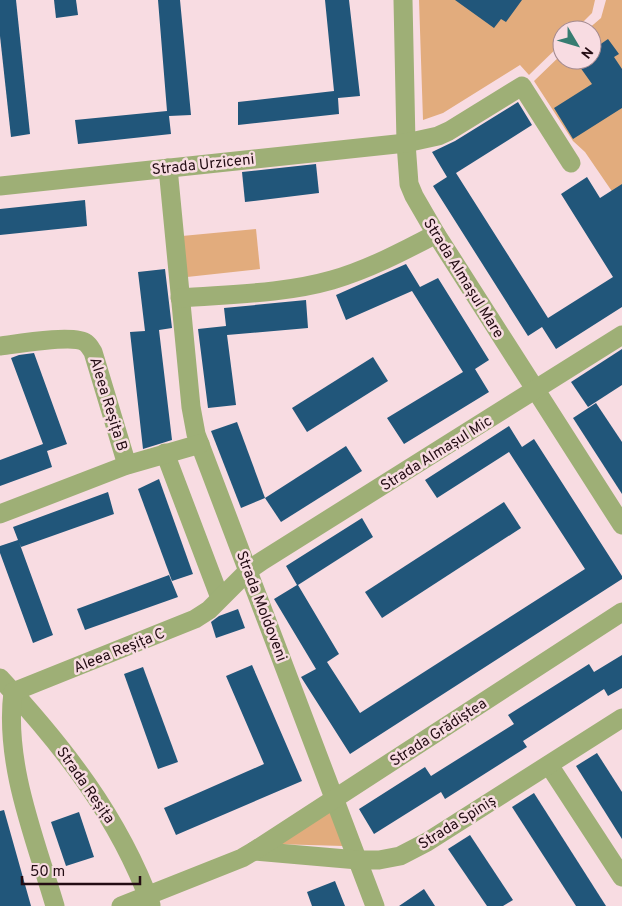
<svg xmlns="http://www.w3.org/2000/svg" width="622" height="906" viewBox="0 0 622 906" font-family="Overpass,sans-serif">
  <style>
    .green { fill: #e2ac7d }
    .building { fill: #21567a }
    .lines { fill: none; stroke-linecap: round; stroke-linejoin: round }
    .minor { stroke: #9eaf76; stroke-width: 19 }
    .labels { text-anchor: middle; stroke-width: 5; stroke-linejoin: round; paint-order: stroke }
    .street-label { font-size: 15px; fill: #230c13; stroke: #f8dce2 }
  </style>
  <rect width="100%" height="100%" fill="#f8dce2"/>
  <!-- green -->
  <g class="green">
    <path d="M419 0H595L592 13 575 30H562V43L529 75 520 65 443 113 423 120Z"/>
    <path d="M606 0H622V206L585 152 573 141 534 81 562 54V60H592V30H587L601 18Z"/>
    <path d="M256 229 260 269 187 277 182 236Z"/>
    <path d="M330 810 343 846 274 844Z"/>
  </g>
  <!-- building -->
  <g class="building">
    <path d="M0 0H16L30 134 11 137 0 36Z"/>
    <path d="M54 0H76L78 15 56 18Z"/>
    <path d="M158 0H180L191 115 169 116 171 134 78 144 75 120 167 111Z"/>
    <path d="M325 0H349L360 96 338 98 339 114 238 125V102L334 91Z"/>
    <path d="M455 0H522L506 22 501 19 494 28Z"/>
    <path d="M608 39 619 54 614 57 622 69V108L573 139 554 108 592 84 575 60H592V50Z"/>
    <path d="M518 102 532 125 456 173 548 318 613 277 561 194 587 177 600 198 622 184V307L556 349 542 327 528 336 433 186 447 177 432 152 455 141Z"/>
    <path d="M316 164 319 193 245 202 242 172Z"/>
    <path d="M85 200 87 226 0 235V209Z"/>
    <path d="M406 264 420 287 438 278 489 360 475 369 489 392 404 444 387 418 463 372 412 291 346 320 336 295Z"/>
    <path d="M165 269 172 328 159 330 172 440 143 449 130 332 145 331 138 272Z"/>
    <path d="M306 300 308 328 227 335 236 405 208 408 198 329 226 326 224 308Z"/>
    <path d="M622 349V385L588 407 571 382Z"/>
    <path d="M34 353 67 444 47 451 52 467 0 486V460L43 444 11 358 19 355Z"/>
    <path d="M373 357 388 381 307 432 292 408Z"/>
    <path d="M596 403 622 442V494L573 418Z"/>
    <path d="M237 422 265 498 241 508 211 431Z"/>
    <path d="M509 426 522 447 534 439 622 576V579L350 754 301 677 316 669 274 599 297 585 286 566 362 518 373 537 298 585 339 654 327 662 360 713 585 569 509 452 437 498 425 480Z"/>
    <path d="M346 446 362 471 281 522 265 498Z"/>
    <path d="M159 479 193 574 172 581 138 489Z"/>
    <path d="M108 492 114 514 21 547 19 542 53 635 33 643 0 553V546L18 540 13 527Z"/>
    <path d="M504 502 521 528 382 618 365 592Z"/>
    <path d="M169 575 178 597 85 630 77 609Z"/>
    <path d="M238 609 245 628 216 638 211 622 219 616Z"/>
    <path d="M622 655V688L608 696 604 689 523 741 527 747 445 799 441 792 374 834 359 809 425 767 431 776 514 724 508 715 589 664 594 672Z"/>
    <path d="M252 665 302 781 176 835 164 808 264 764 226 676Z"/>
    <path d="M143 667 178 762 158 769 124 674Z"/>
    <path d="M597 753 622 792V839L576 766Z"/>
    <path d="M534 793 606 906H576L512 807Z"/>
    <path d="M4 810 31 906H0V811Z"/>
    <path d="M79 812 94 857 66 866 51 822Z"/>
    <path d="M470 835 513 900 503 906H487L448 849Z"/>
    <path d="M335 881 345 906H312L307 892Z"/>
    <path d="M424 889 435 906H399Z"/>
  </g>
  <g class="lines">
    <!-- minor -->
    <g class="minor">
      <path d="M403 0 406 143 409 184 414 196 436 234 622 525"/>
      <path d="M168 168 191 407 196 434 375 906"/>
      <path d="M0 186 406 143 438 136 449 131 522 86 571 163"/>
      <path d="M180 298C230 294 283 294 332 280 367 270 404 251 436 234"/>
      <path d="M0 346C16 344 75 334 86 343 89 345 91 349 93 352L127 465"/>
      <path d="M165 453 220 598"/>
      <path d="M0 514 127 465 200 444"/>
      <path d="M0 678C63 746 119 817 151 905"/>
      <path d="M549 765 622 877"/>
      <path d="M254 851 358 860H379L400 856 427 842 622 718"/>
      <path d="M55 906C35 838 4 764 13 692L195 619 209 610 249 570 262 561 622 335"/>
      <path d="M121 906 242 858 254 851 622 612"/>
    </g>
  </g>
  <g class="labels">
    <!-- street labels -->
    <g class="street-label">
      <text transform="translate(203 164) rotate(-6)" y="5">Strada Urziceni</text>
      <text transform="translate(464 278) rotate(58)" y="5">Strada Almașul Mare</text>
      <text transform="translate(109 404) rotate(73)" y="5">Aleea Reșița B</text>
      <text transform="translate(436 453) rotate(-32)" y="5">Strada Almașul Mic</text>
      <text transform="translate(262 606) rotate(69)" y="5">Strada Moldoveni</text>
      <text transform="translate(119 650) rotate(-22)" y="5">Aleea Reșița C</text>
      <text transform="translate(438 732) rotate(-33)" y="5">Strada Grădiștea</text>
      <text transform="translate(86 785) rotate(55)" y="5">Strada Reșița</text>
      <text transform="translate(457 822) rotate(-32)" y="5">Strada Spiniș</text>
    </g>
  </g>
  <!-- north arrow -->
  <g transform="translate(577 45) rotate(128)"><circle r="24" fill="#f8dce2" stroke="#a3898f"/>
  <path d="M0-4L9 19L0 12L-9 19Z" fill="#377c71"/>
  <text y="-8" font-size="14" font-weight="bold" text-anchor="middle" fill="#230c13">N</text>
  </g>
  <!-- scale -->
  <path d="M22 876v8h118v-8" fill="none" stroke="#230c13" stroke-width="2.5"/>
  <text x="30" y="876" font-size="15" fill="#230c13" stroke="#f8dce2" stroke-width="4" paint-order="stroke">50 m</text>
</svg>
